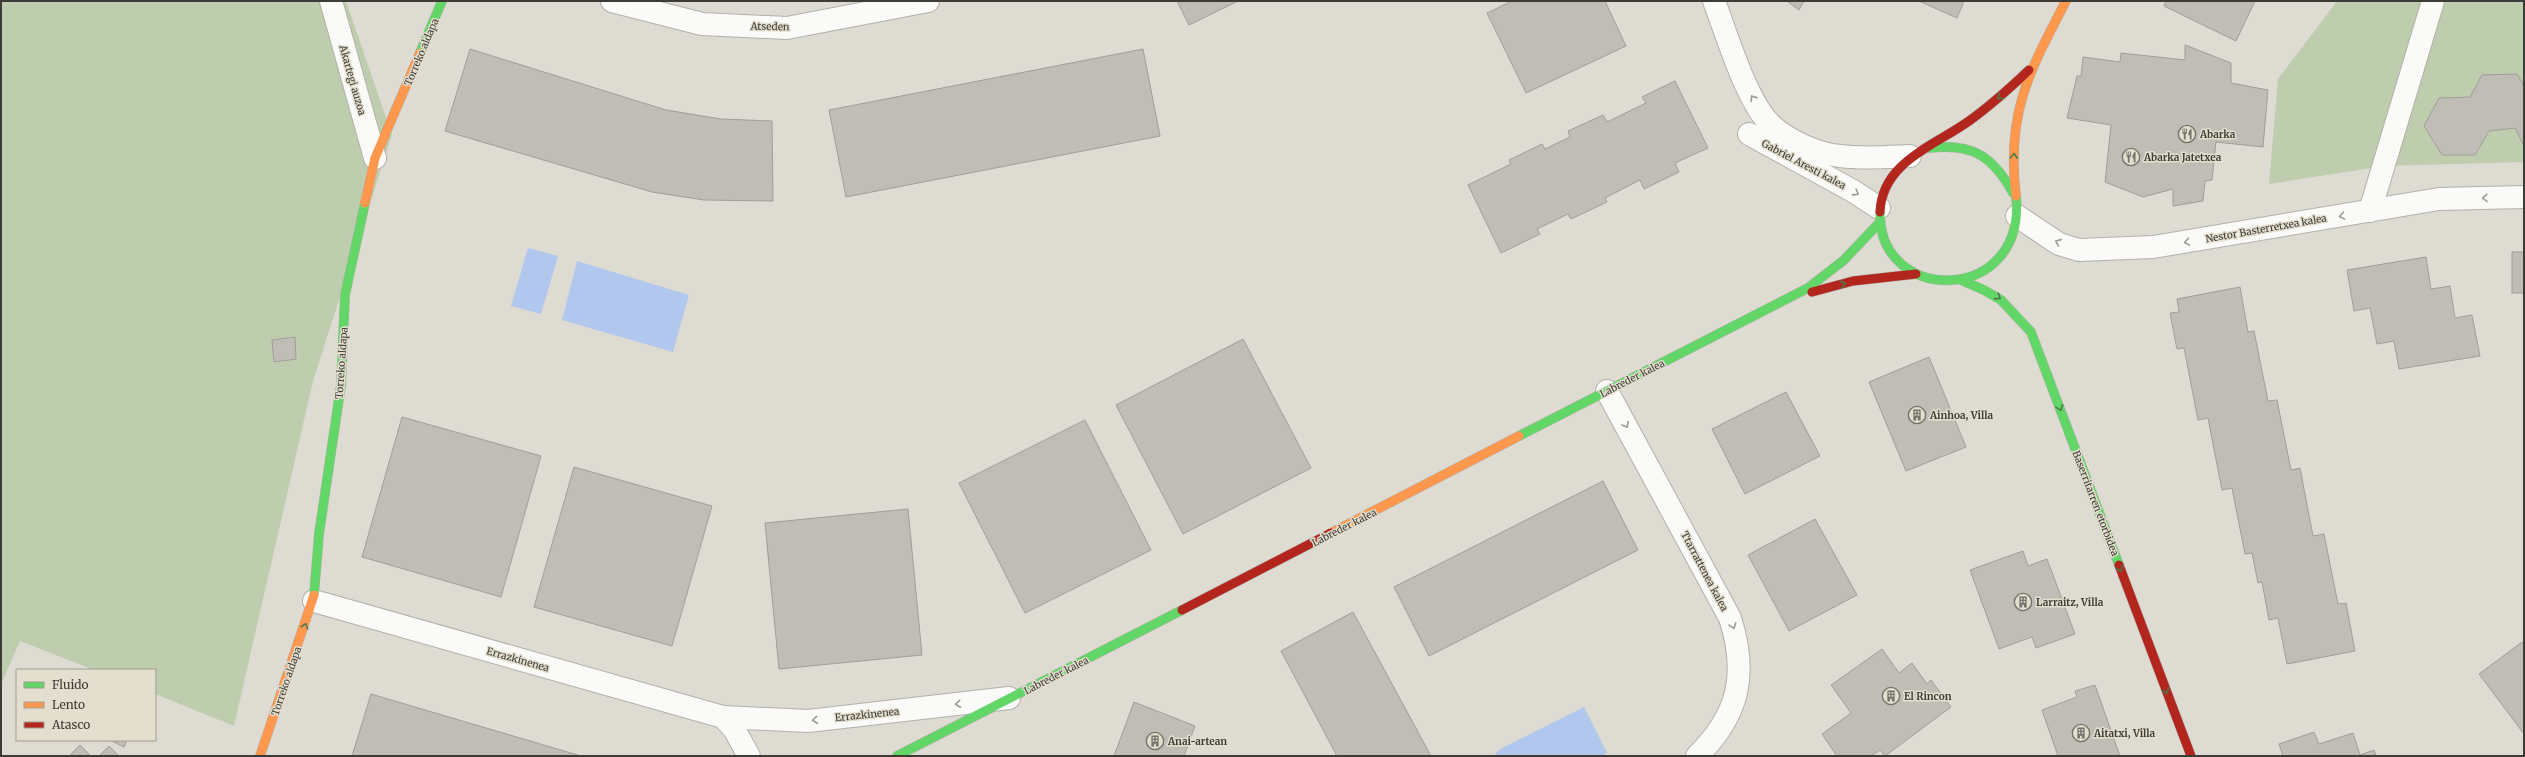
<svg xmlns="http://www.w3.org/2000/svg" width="2525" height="757" viewBox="0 0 2525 757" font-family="Merriweather,serif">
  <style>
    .green { fill: #bfcdaf }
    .water { fill: #b1c7ee }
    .building { fill: #bfbdb6; stroke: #a09e98 }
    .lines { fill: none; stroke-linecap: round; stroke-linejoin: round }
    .street-casing { stroke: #b2b0a9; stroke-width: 24 }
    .fast-casing { stroke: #b2b0a9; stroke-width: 10 }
    .slow-casing { stroke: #b2b0a9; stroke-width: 10 }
    .jam-casing { stroke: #b2b0a9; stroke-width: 10 }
    .street { stroke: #fafaf8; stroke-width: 22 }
    .fast { stroke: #63d668; stroke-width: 9 }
    .slow { stroke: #ff974d; stroke-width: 9 }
    .jam { stroke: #b3261e; stroke-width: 9 }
    .oneway { stroke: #4c7949 }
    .oneway2 { stroke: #9c9a96 }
    .labels { text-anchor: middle; stroke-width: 3; stroke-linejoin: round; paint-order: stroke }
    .street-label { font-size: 10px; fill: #3d3b35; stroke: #e3dece }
    .poi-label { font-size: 10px; font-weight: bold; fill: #3d3b35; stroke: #e3dece; text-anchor: start }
  </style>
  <rect width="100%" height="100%" fill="#dedbd3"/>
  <!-- green -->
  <g class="green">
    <path d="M1 1H346L392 135 313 381 234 726 155 694V670H94L20 641 1 684Z"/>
    <path d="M2337 1H2431L2372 168 2269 184 2278 79Z"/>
    <path d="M2433 1H2524V162L2383 166Z"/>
  </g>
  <!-- water -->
  <g class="water">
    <path d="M528 248 558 256 541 314 511 306Z"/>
    <path d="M577 261 689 295 673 352 562 320Z"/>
    <path d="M1584 707 1607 753 1601 756H1497L1495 753 1504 747Z"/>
  </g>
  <!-- building -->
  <g class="building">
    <path d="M1177 1H1238L1189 25Z"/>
    <path d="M1512 1H1605L1626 46 1526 93 1487 13Z"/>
    <path d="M1787 1H1804L1799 10Z"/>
    <path d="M1919 1H1964L1957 18Z"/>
    <path d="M2166 1H2255L2236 41 2164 6Z"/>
    <path d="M2185 45 2231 63V83L2268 90 2263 147 2216 142 2212 180 2205 181 2203 201 2173 206V189L2143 197 2105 182 2111 125 2067 118 2077 76H2081L2083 57 2120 62 2121 53 2185 60Z"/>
    <path d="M470 49 666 110 721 119 772 121 773 201 704 200 652 192 445 131Z"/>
    <path d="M1143 49 1160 136 846 197 829 110Z"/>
    <path d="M2517 74 2524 86V146L2515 128 2489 131 2475 155H2442L2424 126 2439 98 2470 97 2482 75Z"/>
    <path d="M1675 81 1708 148 1675 163 1679 172 1644 189 1640 180 1605 198 1607 202 1571 219 1568 214 1537 229 1540 234 1501 253 1468 185 1511 164 1509 160 1542 144 1545 149 1570 137 1568 131 1603 115 1607 122 1646 103 1642 97Z"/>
    <rect x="2512" y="252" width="12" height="41"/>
    <path d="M2426 257 2431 289 2450 286 2455 318 2472 315 2480 356 2399 369 2394 341 2377 344 2370 308 2354 311 2347 270Z"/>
    <path d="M2240 287 2248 332 2254 331 2268 401 2277 400 2291 470 2300 468 2313 536 2324 534 2338 604 2346 603 2355 651 2287 664 2278 618 2269 620 2262 582 2258 583 2252 553 2245 554 2232 488 2222 490 2208 418 2198 420 2184 348 2177 349 2170 313 2179 312 2177 299Z"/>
    <path d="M295 337 296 359 274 362 272 340Z"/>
    <path d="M1243 339 1311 468 1183 534 1116 405Z"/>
    <path d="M1929 357 1966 447 1906 471 1869 382Z"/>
    <path d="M1786 392 1820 456 1745 494 1712 429Z"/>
    <path d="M402 417 541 456 501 597 362 557Z"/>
    <path d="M1085 420 1151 550 1025 613 959 483Z"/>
    <path d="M574 467 712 506 672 646 534 607Z"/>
    <path d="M1603 481 1638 550 1429 656 1394 587Z"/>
    <path d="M908 509 922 655 779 669 765 523Z"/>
    <path d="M1815 519 1857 595 1789 631 1748 555Z"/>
    <path d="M2023 551 2028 566 2047 559 2075 634 2036 648 2032 637 1999 649 1970 570Z"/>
    <path d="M1353 612 1431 756H1337L1281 651Z"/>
    <path d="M2522 642 2524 645V734L2479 674Z"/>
    <path d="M1882 649 1899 673 1912 663 1927 684 1931 680 1951 707 1885 756 1880 750 1871 756H1837L1822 734 1851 713 1831 685Z"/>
    <path d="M2095 685 2120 756H2058L2042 710 2077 697 2075 691Z"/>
    <path d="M371 694 581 756H352Z"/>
    <path d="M1134 702 1195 726 1184 756H1114Z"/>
    <path d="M2314 732 2319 744 2353 733 2360 755 2374 750 2376 756H2283L2279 744Z"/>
    <path d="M110 740H127L124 747Z"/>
    <path d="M80 745 91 756H69Z"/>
    <path d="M109 746 119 756H99Z"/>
  </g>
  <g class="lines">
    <defs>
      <g id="street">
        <path d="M331 1 375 158"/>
        <path d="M612 1 702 24 787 28 928 1"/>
        <path d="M1714 1C1727 35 1745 97 1769 123 1786 140 1817 154 1840 156 1864 159 1887 157 1910 156"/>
        <path d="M1749 134 1853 191 1879 208"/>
        <path d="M2370 211 2433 1"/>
        <path d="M2017 216 2059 244 2079 250 2153 247 2439 199 2524 197"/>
        <path d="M1607 391 1730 618C1748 674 1739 715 1697 756"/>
        <path d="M314 601 723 717 808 721 1009 698"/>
        <path d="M723 717 734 729 749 756"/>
      </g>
      <g id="fast">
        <path d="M420 53 442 1"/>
        <path d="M1930 148C1972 143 1993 156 2013 193"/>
        <path d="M1880 212C1878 306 2027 305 2016 196"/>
        <path d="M1963 281 1984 290 2001 300 2031 332 2119 565"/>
        <path d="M1519 436 1808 288 1844 260 1880 222"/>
        <path d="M314 595 319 534 341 385 345 295 365 203"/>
        <path d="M897 756 1182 610"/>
      </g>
      <g id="slow">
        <path d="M2016 196C2006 113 2029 72 2066 1"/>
        <path d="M365 203 375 158 420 53"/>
        <path d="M1331 533 1519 436"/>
        <path d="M260 756 314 595"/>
      </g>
      <g id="jam">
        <path d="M1880 212C1882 162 1934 146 1969 121 1990 106 2010 88 2029 70"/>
        <path d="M1812 292 1853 281 1916 274"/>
        <path d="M2119 565 2191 756"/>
        <path d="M1182 610 1331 533"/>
      </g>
    </defs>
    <!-- street casing -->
    <use href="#street" class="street-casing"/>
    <!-- fast casing -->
    <use href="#fast" class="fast-casing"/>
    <!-- slow casing -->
    <use href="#slow" class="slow-casing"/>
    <!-- jam casing -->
    <use href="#jam" class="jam-casing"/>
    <!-- street -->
    <use href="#street" class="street"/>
    <!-- fast -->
    <use href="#fast" class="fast"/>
    <!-- slow -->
    <use href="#slow" class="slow"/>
    <!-- jam -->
    <use href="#jam" class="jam"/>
  </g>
  <!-- one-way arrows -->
  <defs><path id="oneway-chevron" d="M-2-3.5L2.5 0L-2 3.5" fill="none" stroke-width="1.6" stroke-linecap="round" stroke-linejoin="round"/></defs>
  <g class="oneway">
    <use href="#oneway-chevron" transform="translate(2000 97) rotate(140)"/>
    <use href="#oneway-chevron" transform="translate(2014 156) rotate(-86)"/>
    <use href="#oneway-chevron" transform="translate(1843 284) rotate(-13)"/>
    <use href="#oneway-chevron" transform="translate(1998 297) rotate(33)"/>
    <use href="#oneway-chevron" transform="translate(2060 408) rotate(69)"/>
    <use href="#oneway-chevron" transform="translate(2120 569) rotate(69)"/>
    <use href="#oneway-chevron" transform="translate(305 626) rotate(-71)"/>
    <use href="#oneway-chevron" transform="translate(2166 691) rotate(69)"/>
  </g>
  <g class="oneway2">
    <use href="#oneway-chevron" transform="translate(1753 98) rotate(-122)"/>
    <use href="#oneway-chevron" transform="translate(1856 193) rotate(32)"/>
    <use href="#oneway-chevron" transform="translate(2485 198) rotate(179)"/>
    <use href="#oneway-chevron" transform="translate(2342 216) rotate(170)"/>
    <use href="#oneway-chevron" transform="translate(2058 242) rotate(-156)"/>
    <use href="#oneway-chevron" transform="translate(2187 242) rotate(170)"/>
    <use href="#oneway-chevron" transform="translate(1626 425) rotate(61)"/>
    <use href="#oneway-chevron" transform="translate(1733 626) rotate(72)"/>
    <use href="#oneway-chevron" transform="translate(958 704) rotate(174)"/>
    <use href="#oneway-chevron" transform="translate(815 720) rotate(174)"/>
  </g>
  <!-- icons -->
  <defs>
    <symbol id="restaurant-ring" viewBox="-11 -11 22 22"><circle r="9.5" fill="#e3dece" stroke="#75736c" stroke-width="1.5"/><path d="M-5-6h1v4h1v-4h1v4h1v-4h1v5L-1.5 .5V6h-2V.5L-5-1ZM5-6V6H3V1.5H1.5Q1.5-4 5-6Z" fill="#75736c"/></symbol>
    <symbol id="building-ring" viewBox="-11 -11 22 22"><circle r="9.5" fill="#e3dece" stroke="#75736c" stroke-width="1.5"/><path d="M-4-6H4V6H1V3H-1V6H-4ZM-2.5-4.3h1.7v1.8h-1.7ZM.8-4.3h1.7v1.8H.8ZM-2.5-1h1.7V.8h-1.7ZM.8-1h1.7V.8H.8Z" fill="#75736c"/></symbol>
  </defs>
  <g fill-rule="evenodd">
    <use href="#restaurant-ring" x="2177" y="124" width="20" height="20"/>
    <use href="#restaurant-ring" x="2121" y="147" width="20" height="20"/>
    <use href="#building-ring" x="1907" y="405" width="20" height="20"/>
    <use href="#building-ring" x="2013" y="592" width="20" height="20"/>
    <use href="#building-ring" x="1881" y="686" width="20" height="20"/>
    <use href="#building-ring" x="2071" y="723" width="20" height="20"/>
    <use href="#building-ring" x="1145" y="731" width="20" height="20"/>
  </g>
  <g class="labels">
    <!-- street labels -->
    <g class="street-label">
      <text transform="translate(770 26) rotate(1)" y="4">Atseden</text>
      <text transform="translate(421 52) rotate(-67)" y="4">Torreko aldapa</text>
      <text transform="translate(353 80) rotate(74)" y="4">Akartegi auzoa</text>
      <text transform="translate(1804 164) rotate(28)" y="4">Gabriel Aresti kalea</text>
      <text transform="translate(2266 228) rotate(-10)" y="4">Nestor Basterretxea kalea</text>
      <text transform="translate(341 363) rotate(-86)" y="4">Torreko aldapa</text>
      <text transform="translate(1632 378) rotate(-27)" y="4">Labreder kalea</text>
      <text transform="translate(2096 503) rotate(69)" y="4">Baserritarren etorbidea</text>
      <text transform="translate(1344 527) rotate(-27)" y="4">Labreder kalea</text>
      <text transform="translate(1705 571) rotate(62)" y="4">Ttarrattenea kalea</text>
      <text transform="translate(518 659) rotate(16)" y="4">Errazkinenea</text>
      <text transform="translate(1056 675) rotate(-27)" y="4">Labreder kalea</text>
      <text transform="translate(286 681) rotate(-71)" y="4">Torreko aldapa</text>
      <text transform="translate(867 714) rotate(-6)" y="4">Errazkinenea</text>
    </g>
    <!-- poi labels -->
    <g class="poi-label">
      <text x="2200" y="138">Abarka</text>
      <text x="2144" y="161">Abarka Jatetxea</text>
      <text x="1930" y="419">Ainhoa, Villa</text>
      <text x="2036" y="606">Larraitz, Villa</text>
      <text x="1904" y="700">El Rincon</text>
      <text x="2094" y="737">Aitatxi, Villa</text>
      <text x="1168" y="745">Anai-artean</text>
    </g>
  </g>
  <!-- border -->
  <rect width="2525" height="757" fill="none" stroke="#3d3b35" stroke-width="4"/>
  <!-- legend -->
  <rect x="16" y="669" width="140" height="72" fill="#e3dece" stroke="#a19d91"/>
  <rect x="24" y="682" width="20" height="6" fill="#63d668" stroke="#a19d91"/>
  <text x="52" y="689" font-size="12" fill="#3d3b35">Fluido</text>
  <rect x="24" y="702" width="20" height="6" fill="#ff974d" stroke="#a19d91"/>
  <text x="52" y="709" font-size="12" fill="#3d3b35">Lento</text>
  <rect x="24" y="722" width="20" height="6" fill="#b3261e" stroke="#a19d91"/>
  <text x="52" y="729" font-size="12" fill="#3d3b35">Atasco</text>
</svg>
